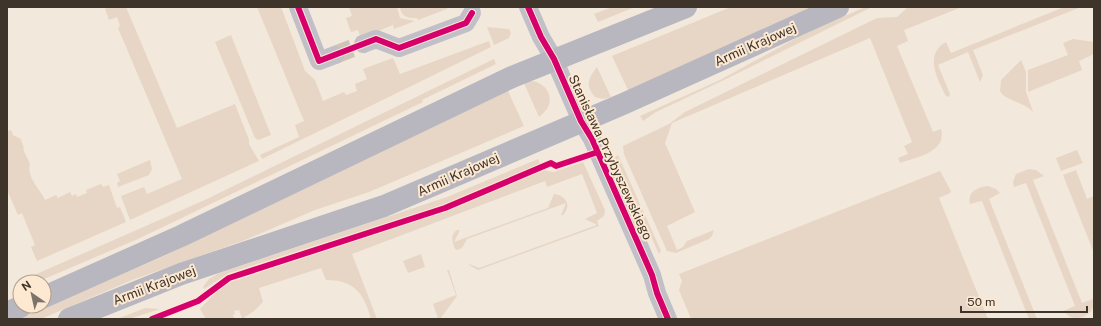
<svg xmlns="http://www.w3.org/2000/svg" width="1101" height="326" viewBox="0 0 1101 326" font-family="'Public Sans',sans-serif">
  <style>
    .green { fill: #e7d6c5 }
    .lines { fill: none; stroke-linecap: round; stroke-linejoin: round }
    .street-tunnel { stroke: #cfc4b8; stroke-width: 18; stroke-dasharray: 18 9; stroke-linecap: butt }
    .street { stroke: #c1bfc7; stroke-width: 18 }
    .secondary { stroke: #b8b7c0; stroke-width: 22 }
    .cycleway-casing { stroke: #fde8d2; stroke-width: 8 }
    .cycleway { stroke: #d6006c; stroke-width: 6 }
    .labels { text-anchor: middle; stroke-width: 4; stroke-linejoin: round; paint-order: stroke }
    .street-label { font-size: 13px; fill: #3e3429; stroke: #fde8d2 }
  </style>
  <rect width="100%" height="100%" fill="#f3e8dc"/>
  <!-- green -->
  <g class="green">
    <path d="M110 7H126L177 128 235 104 249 140V144L259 161 130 220 121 196 144 187 147 194 182 179 118 28 120 26 117 17 109 20 105 9Z"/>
    <path d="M257 7H281L305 71 315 80 323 101 344 92 346 95 357 91 355 84 367 79 363 69 393 58 400 74 489 41 491 47 262 159 260 155 299 137 295 125 304 121Z"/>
    <path d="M349 7H397L400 18 415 21 394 29 393 25 361 38 358 30 351 32 346 18 352 16Z"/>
    <path d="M400 7H448L447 9 418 20 417 18C408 18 401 17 400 7Z"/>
    <path d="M612 7H635L598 22 594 14Z"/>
    <path d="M731 7H813L628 90 612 56Z"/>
    <path d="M865 7H872L724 80 656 112 643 121 640 116 720 80 802 35Z"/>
    <path d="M908 7H962L904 30 908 41 897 46 933 132 941 129C947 152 917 157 900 163L898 158 908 154 904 146 912 142 870 38 672 123 665 143 695 212 667 226 677 250 683 247 687 241 714 230 712 236 709 239 676 253 667 251 624 154 623 146 669 124 685 112 877 18 897 17Z"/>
    <path d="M1064 7H1081L973 50 983 75 980 82 968 52 938 65 950 94 949 97 946 96C937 79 924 54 946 42L951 53Z"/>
    <path d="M487 27 509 29 511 33 509 38 494 45Z"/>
    <path d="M231 35 271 135 258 140 255 138 215 42Z"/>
    <path d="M1073 39 1094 42V54L1079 61 1082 70 1028 92V70L1068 55 1063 43Z"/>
    <path d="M494 59 496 64 422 100 423 102 138 239 44 279H37L32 276 207 199Z"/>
    <path d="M1021 60 1026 72V92L1033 112C1022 101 1005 101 1000 91L1001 80Z"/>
    <path d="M597 67 611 97 603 99 595 97C585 86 588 78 597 67Z"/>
    <path d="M530 81C542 81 553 92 549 105 547 110 543 113 539 117L524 83Z"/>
    <path d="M508 91 524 126 369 192 315 210 245 240 132 280 41 319H19L162 257Z"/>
    <path d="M11 130 13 135 21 139 24 149H23L30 164C26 177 40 189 45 200L56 195 58 198 70 192 72 196 76 194 77 197 87 193 86 190 101 184 103 187 109 185 117 208 120 207 126 222 37 261 31 247 35 245 22 213 18 215 7 190V131Z"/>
    <path d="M1077 150 1083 163 1061 171 1056 158Z"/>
    <path d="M618 155 661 251 659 254 615 157Z"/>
    <path d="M538 159 540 164 440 206 229 273 204 289 203 287 209 279 219 273 447 197Z"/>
    <path d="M150 160 152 169 149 175 118 187 117 183 120 181 117 174Z"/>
    <path d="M583 162 605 210 604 216 597 221 599 226 478 270 469 265V264L479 268 597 225 585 219 597 213 582 174 547 187 545 181 352 254 377 319H371C364 293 354 280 326 280L321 268 259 288 263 302 254 311 242 319 239 310 234 311 235 314 233 315 234 319H206L200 309 216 292 231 282 438 213 543 170 554 172Z"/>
    <path d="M1029 169 1036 170 1044 176 1033 180 1082 303 1093 299C1097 312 1082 321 1070 317L1063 311 1075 306 1026 183 1014 187 1013 182 1016 174Z"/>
    <path d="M1076 170 1087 199 1094 196V253L1063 175Z"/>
    <path d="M940 171 951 191 950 193 939 198 988 319H691L679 290 682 281 679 274Z"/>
    <path d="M988 186 996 189 1000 193 989 199 1037 319H1029L982 201 970 204C967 192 977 187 988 186Z"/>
    <path d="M554 194C566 195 572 206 563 215H561L566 203 467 239 462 248 457 250 455 249C452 241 450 235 457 230H460L454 242 548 208Z"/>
    <path d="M421 254 425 267 408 273 403 261Z"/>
    <path d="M447 270H449L457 296 440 319H434L438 318 433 304 456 295Z"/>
    <path d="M145 308 160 309 129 319H117Z"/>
  </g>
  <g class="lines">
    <!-- street-tunnel -->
    <path class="street-tunnel" d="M335 55 363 44"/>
    <!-- street -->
    <g class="street">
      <path d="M298 7 319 61 335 55"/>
      <path d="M528 7 541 37 554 59 581 121 592 139 652 275 657 293 668 319"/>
      <path d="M363 44 376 39 399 48 466 23 472 13"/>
    </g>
    <!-- secondary -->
    <g class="secondary">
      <path d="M44 297 181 236 512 77 686 7"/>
      <path d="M7 313 22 306"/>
      <path d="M69 319 181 274 384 206 623 104 838 7"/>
    </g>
    <defs>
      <g id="cycleway">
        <path d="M298 7 319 61 376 39 399 48 466 23 472 13"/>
        <path d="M528 7 541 37 554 59 581 121 592 139 652 275 657 293 668 319"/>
        <path d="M152 319 198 301 229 278 445 208 551 163 556 166 598 152"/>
      </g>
    </defs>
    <!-- cycleway casing -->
    <use href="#cycleway" class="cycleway-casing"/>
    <!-- cycleway -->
    <use href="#cycleway" class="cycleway"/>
  </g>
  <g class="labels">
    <!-- street labels -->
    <g class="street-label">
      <text transform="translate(755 44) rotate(-24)" y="5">Armii Krajowej</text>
      <text transform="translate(611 157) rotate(65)" y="5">Stanisława Przybyszewskiego</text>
      <text transform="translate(458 174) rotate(-24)" y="5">Armii Krajowej</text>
      <text transform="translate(154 285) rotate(-21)" y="5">Armii Krajowej</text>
    </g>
  </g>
  <!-- border -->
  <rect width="1101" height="326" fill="none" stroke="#3e3429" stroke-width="16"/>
  <!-- north arrow -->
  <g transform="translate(32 294) rotate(326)"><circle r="19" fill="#fde8d2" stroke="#b1a08e"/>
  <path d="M0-3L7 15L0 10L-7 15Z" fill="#7d7368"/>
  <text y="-6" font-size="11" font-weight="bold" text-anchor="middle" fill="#3e3429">N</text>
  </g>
  <!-- scale -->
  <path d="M961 306v6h126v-6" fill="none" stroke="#3e3429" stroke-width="2"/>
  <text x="967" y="306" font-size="12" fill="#3e3429" stroke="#fde8d2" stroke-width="3" paint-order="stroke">50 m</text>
</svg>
